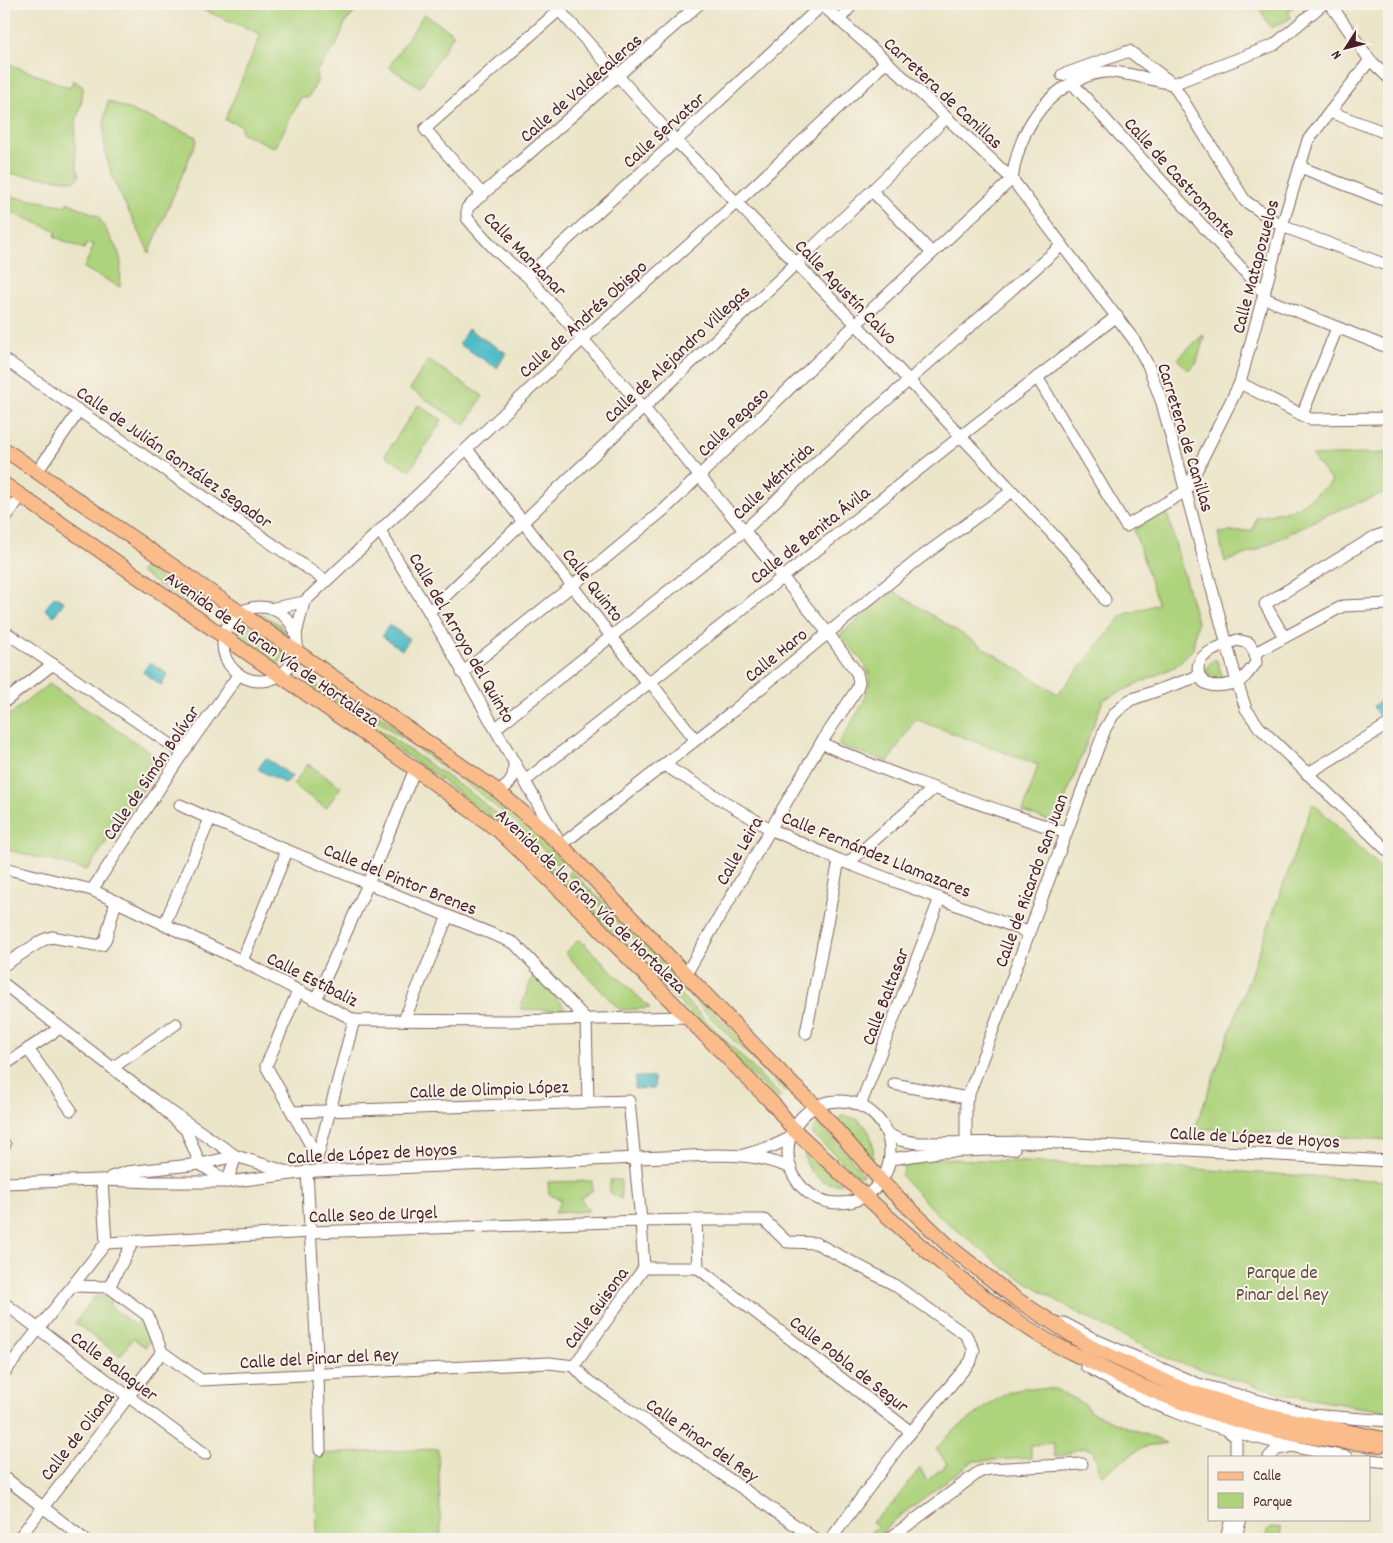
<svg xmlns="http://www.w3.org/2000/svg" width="1393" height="1543" viewBox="0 0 1393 1543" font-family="Dekko,sans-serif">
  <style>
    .green { fill: #aed37d; stroke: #7c7954 }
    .water { fill: #4ebbc6; stroke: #4c6d78 }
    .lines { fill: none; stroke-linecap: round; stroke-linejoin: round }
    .minor-casing { stroke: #826462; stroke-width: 13 }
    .major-casing { stroke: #826462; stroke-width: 16 }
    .minor { stroke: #fff; stroke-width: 11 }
    .major { stroke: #f9bc8a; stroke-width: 14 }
    .labels { text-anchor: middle; stroke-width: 4; stroke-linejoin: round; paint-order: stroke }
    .street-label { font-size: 19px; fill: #4a1f2b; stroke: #f7f3e8 }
    .park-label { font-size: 19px; fill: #634c40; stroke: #f7f3e8 }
  </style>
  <rect width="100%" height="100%" fill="#f7f3e8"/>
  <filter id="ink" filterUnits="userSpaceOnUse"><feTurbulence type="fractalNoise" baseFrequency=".02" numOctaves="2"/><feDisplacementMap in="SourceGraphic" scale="10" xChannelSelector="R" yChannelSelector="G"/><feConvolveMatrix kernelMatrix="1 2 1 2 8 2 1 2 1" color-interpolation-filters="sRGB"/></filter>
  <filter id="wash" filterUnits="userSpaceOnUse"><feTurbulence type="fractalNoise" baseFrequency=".0096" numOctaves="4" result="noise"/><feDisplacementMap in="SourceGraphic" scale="20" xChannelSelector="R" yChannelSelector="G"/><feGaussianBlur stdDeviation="1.12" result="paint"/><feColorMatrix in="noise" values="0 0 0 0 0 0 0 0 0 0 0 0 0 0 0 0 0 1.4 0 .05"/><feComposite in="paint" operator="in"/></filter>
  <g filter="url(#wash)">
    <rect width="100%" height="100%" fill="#ebe5c9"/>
    <!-- green -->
    <g class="green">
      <path d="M189 4H362L345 23 337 44 316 72 317 82 308 98 301 97 275 148 241 132V125L225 120 261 34Z"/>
      <path d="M1257 4H1300L1288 10 1291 18 1271 28Z"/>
      <path d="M424 14 454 34 420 87 389 67Z"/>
      <path d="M4 62 70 88 73 80 83 87C83 98 80 107 77 118 73 136 75 157 79 176L75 181 4 173Z"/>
      <path d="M108 101 195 136 197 140 149 253C126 199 92 163 108 101Z"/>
      <path d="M4 195 66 206 67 202 98 216 119 253 121 262 120 287 84 268 94 245 87 243 84 249 55 237 56 231 4 209Z"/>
      <path d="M1203 335 1204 337 1197 362 1188 370 1177 359Z"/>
      <path d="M428 360 483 396 465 425 410 389Z"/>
      <path d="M418 405 442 420 410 470 385 455Z"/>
      <path d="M1389 453V491L1326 515 1257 550 1225 562 1218 533 1253 530 1256 518 1297 508 1332 482 1312 456Z"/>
      <path d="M1166 510 1197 622 1193 649 1176 666 1103 700 1056 823 1023 812 1038 765 915 719 888 762 840 746 839 743C849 725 878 689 867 669 861 657 849 646 840 635L893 591 1058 694 1123 615 1158 604 1134 530Z"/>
      <path d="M152 558 210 598 207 602 148 564Z"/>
      <path d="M144 567 194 601 190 606 140 572Z"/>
      <path d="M262 615 279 624 288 638 255 616Z"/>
      <path d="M244 622 286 652 283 659 276 665 234 636 238 627Z"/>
      <path d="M1214 660H1217L1223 679C1208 680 1201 669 1214 660Z"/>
      <path d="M313 683 475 796 506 822 557 872 553 875 485 812 429 771 308 689Z"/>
      <path d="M333 683 491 793 526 824 564 863 561 867 515 822 475 790 330 687Z"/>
      <path d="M49 684 163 761 87 870 4 849V719Z"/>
      <path d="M308 764 341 787 326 808 293 785Z"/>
      <path d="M1313 803 1389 876V1140L1195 1128Z"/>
      <path d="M571 871 664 962 660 966 567 874Z"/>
      <path d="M563 877 655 970 652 974 559 881Z"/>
      <path d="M579 939 650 1008 620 1010 565 953Z"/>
      <path d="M670 968 788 1087 784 1091 666 973Z"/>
      <path d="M534 973 565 1008 563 1010 520 1009Z"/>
      <path d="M662 976 781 1096 777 1100 658 981Z"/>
      <path d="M841 1116C866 1116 875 1136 873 1159L839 1118Z"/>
      <path d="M818 1123H820L858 1167 863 1175 860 1177 813 1135V1130Z"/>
      <path d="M806 1151 842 1184C822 1186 807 1174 804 1153Z"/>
      <path d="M929 1158 1193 1169 1389 1181V1412L1288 1395 1173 1361 1078 1313 1007 1270 937 1214 901 1176 906 1165Z"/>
      <path d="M610 1180H621V1199L610 1193Z"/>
      <path d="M592 1181V1191L580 1198 589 1211 555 1213 561 1200 549 1194 548 1182Z"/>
      <path d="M95 1296 113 1298 109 1305 134 1325 139 1321 150 1342 145 1347 133 1338 120 1356 75 1323Z"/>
      <path d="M1025 1388 1055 1389 1086 1405 1090 1412 1166 1443 1141 1448 1102 1475 1098 1470V1466L1093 1451C1076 1443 1071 1457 1054 1456V1443L1031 1445V1458L973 1461 897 1518 875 1539H863L877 1527 872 1522 893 1503 920 1468 927 1481 947 1464 936 1449 952 1432 993 1402 1009 1392Z"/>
      <path d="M438 1449 441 1539H317L315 1454Z"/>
      <path d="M1272 1527 1281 1528 1280 1539H1265L1268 1530Z"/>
    </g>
    <!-- water -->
    <g class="water">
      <path d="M468 329 506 353 497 368 459 344Z"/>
      <path d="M55 596 64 602 54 616 45 609Z"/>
      <path d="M389 625 410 639 402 650 382 636Z"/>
      <path d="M150 662 168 674 161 685 143 672Z"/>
      <path d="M1389 697V709L1378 715 1373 706Z"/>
      <path d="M266 758 292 776 287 783 285 784C276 777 267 775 258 769Z"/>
      <path d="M635 1077H654L655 1088 635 1089Z"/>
    </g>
  </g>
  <g filter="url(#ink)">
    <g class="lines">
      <defs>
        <g id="minor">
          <path d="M821 4 886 61 1012 179 1134 340 1148 365 1162 403 1237 682 1246 709 1259 727 1389 852"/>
          <path d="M1330 4 1370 60 1389 78"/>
          <path d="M559 10 676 141 856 324 1074 557 1094 581 1105 600"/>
          <path d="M839 20 853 4"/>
          <path d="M1062 75 1129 51 1173 84 1274 45 1323 4"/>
          <path d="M1072 83 1265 294"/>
          <path d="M1330 112 1389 134"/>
          <path d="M1300 167 1389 202"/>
          <path d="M872 191 932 253"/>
          <path d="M483 195 425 129 566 4"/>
          <path d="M527 276 676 141 822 5"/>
          <path d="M1264 298 1389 348"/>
          <path d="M4 359 326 581"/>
          <path d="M1037 377 1126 526 1186 491 1240 383 1282 226 1308 140 1370 60"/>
          <path d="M1240 383 1310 419 1383 418 1389 414"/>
          <path d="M1302 415 1337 328"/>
          <path d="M467 449 643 678 651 683 695 739"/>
          <path d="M37 472 79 411"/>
          <path d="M4 520 21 496"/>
          <path d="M380 531 429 612 561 845 733 711 916 561 1012 491"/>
          <circle cx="260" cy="644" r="37"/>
          <path d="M274 608 304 602"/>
          <path d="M429 612C600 446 777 286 946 118"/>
          <path d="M4 631 183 753"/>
          <path d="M296 634 304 602 583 339 736 203 873 75 886 61"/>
          <path d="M1284 637 1265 604 1374 537 1389 532"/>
          <path d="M1237 640 1249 643 1255 653 1256 663C1250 670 1245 679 1237 682 1230 685 1217 687 1210 685 1198 682 1194 666 1203 657 1211 649 1227 644 1237 640Z"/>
          <path d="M1255 653 1343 606 1389 604"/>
          <path d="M462 673 573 585 666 508 856 324 1012 179C1018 136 1039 97 1080 79 1089 75 1102 71 1113 72 1133 74 1153 80 1173 84L1245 201 1282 226 1389 266"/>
          <path d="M4 702 53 664"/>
          <path d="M496 728 745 530 821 458 1062 245"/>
          <path d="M821 743C900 779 984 805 1066 833"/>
          <path d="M664 765 770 829 839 860 1030 933"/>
          <path d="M1307 774 1389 724"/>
          <path d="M525 781 970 429 1117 316"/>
          <path d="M498 791C512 785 514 777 514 763"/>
          <path d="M180 805 210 819 514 943 586 1019"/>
          <path d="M848 863 934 788"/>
          <path d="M4 868 92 890 242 961 354 1020 511 1021 686 1017"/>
          <path d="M92 890 183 753 239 674"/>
          <path d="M164 925 210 819"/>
          <path d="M242 961 287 851"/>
          <path d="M4 965 43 940 52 937 95 945H102L106 938 116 901"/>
          <path d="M686 974 821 743 857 689 859 682 857 673 828 633 648 413 527 276C502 258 487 242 467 218V208L699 4"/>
          <path d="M4 984 154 1100 236 1156 227 1182 200 1164 186 1130 154 1100"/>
          <path d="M298 991 266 1066 317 1156"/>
          <path d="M316 999 368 884 415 769"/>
          <path d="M586 1019 588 1102"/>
          <path d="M404 1020 448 916"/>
          <path d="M806 1033 839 860"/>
          <path d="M28 1049 71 1110"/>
          <path d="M4 1065 60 1028"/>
          <path d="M112 1068 176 1024"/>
          <path d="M894 1084 967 1098"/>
          <circle cx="839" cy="1152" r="51"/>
          <path d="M860 1106 940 898"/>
          <path d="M888 1134 900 1140 918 1143 1040 1142 1389 1161"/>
          <path d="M4 1146 5 1145"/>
          <path d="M966 1151V1102L1105 729 1114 714 1130 700 1199 676"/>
          <path d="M744 1155 773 1146 790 1138"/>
          <path d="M317 1159 354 1020"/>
          <path d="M891 1159 939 1152 1014 1149"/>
          <path d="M307 1171 318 1374 320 1450"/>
          <path d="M111 1177 127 1172 200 1164 236 1156 288 1172"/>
          <path d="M4 1183 102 1180 153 1182H227L316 1171 714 1155C743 1155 764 1157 791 1168"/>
          <path d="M696 1220H764L787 1242 816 1243 893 1284 966 1335 974 1350 971 1361 901 1444 831 1539"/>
          <path d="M696 1220 698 1268H644L641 1221Z"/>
          <path d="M106 1243 311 1232 641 1221 629 1101 293 1112"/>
          <path d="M698 1268 911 1432"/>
          <path d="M74 1286 109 1287"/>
          <path d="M109 1287 148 1316 162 1352 201 1380 549 1363 574 1366"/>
          <path d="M109 1287 133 1242"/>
          <path d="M4 1303 205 1454"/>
          <path d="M1064 1323 1096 1340 1195 1383 1311 1415 1389 1421"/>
          <path d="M574 1366 587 1380 815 1539"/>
          <path d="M574 1366 644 1268"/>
          <path d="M1086 1366C1115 1383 1145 1401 1177 1413 1233 1434 1290 1447 1347 1457"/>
          <path d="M4 1373 106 1243 102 1180"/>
          <path d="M1227 1430 1236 1437V1457"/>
          <path d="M1269 1457 1277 1449 1288 1447"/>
          <path d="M1369 1460 1389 1462"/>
          <path d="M4 1477 84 1539"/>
          <path d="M18 1539 87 1451 162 1352"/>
          <path d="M889 1539 979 1472 989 1469 1082 1464"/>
          <path d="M1226 1539 1231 1519"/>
          <path d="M1235 1539 1241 1519"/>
        </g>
        <g id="major">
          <path d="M4 449 498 791 561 845 795 1087 816 1106 882 1182 950 1247 1016 1299 1089 1346 1187 1391 1261 1414 1389 1440"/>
          <path d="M4 484 415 769 499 831 589 918 776 1107 793 1129C872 1202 950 1279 1042 1337 1056 1346 1073 1353 1089 1361 1179 1408 1278 1438 1380 1445"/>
        </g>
      </defs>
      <!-- minor casing -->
      <use href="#minor" class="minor-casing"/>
      <!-- major casing -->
      <use href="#major" class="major-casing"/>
      <!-- minor -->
      <use href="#minor" class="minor"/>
      <!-- major -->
      <use href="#major" class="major"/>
    </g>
  </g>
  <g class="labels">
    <!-- street labels -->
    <g class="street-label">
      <text transform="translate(580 87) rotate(-41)" y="7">Calle de Valdecaleras</text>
      <text transform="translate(944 92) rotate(43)" y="7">Carretera de Canillas</text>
      <text transform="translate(663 129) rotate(-42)" y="7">Calle Servator</text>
      <text transform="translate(1181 177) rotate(48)" y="7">Calle de Castromonte</text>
      <text transform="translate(526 253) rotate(46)" y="7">Calle Manzanar</text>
      <text transform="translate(1254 266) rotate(-75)" y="7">Calle Matapozuelos</text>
      <text transform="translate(847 291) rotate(46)" y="7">Calle Agustín Calvo</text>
      <text transform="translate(582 318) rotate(-42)" y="7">Calle de Andrés Obispo</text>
      <text transform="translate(676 353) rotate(-43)" y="7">Calle de Alejandro Villegas</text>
      <text transform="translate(732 421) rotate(-44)" y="7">Calle Pegaso</text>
      <text transform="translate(1187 437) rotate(73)" y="7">Carretera de Canillas</text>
      <text transform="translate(175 456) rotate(35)" y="7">Calle de Julián González Segador</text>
      <text transform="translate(772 480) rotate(-43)" y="7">Calle Méntrida</text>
      <text transform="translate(809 534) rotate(-38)" y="7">Calle de Benita Ávila</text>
      <text transform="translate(594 584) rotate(52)" y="7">Calle Quinto</text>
      <text transform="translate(463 637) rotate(60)" y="7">Calle del Arroyo del Quinto</text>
      <text transform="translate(273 648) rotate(35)" y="7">Avenida de la Gran Vía de Hortaleza</text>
      <text transform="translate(775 654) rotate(-39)" y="7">Calle Haro</text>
      <text transform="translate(150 772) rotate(-56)" y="7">Calle de Simón Bolívar</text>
      <text transform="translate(738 850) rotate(-60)" y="7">Calle Leira</text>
      <text transform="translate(877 853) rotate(22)" y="7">Calle Fernández Llamazares</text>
      <text transform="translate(401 878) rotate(22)" y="7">Calle del Pintor Brenes</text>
      <text transform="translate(1030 880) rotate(-70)" y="7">Calle de Ricardo San Juan</text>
      <text transform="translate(592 900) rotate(44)" y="7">Avenida de la Gran Vía de Hortaleza</text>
      <text transform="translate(313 978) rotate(27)" y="7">Calle Estíbaliz</text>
      <text transform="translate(884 996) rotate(-69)" y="7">Calle Baltasar</text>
      <text transform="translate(489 1088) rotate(-2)" y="7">Calle de Olimpio López</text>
      <text transform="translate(1255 1136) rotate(3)" y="7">Calle de López de Hoyos</text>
      <text transform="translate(372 1152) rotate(-3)" y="7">Calle de López de Hoyos</text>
      <text transform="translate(373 1213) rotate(-2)" y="7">Calle Seo de Urgel</text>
      <text transform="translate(595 1307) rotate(-54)" y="7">Calle Guisona</text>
      <text transform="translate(319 1357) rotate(-3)" y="7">Calle del Pinar del Rey</text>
      <text transform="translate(850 1363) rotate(38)" y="7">Calle Pobla de Segur</text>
      <text transform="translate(115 1365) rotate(37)" y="7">Calle Balaguer</text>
      <text transform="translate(76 1435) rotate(-52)" y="7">Calle de Oliana</text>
      <text transform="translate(703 1439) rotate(35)" y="7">Calle Pinar del Rey</text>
    </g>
    <!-- park labels -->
    <g class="park-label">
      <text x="1282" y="1278">Parque de<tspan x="1282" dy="22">Pinar del Rey</tspan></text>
    </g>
  </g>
  <!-- margin -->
  <rect width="1393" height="1543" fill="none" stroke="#f7f3e8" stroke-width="20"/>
  <!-- legend -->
  <rect x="1208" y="1456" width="162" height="65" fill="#f7f3e8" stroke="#b29e9c"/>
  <rect x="1218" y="1472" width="25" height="8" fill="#f9bc8a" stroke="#b29e9c"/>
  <text x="1253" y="1480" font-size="15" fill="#4a1f2b">Calle</text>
  <rect x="1218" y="1493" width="25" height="15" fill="#aed37d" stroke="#b29e9c"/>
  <text x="1253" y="1506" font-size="15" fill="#4a1f2b">Parque</text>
  <!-- north arrow -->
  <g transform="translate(1346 48) rotate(234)" stroke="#f7f3e8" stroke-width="4" paint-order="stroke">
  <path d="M0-4L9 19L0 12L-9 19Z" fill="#4a1f2b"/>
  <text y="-8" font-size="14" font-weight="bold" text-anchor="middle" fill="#4a1f2b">N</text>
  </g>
</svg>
